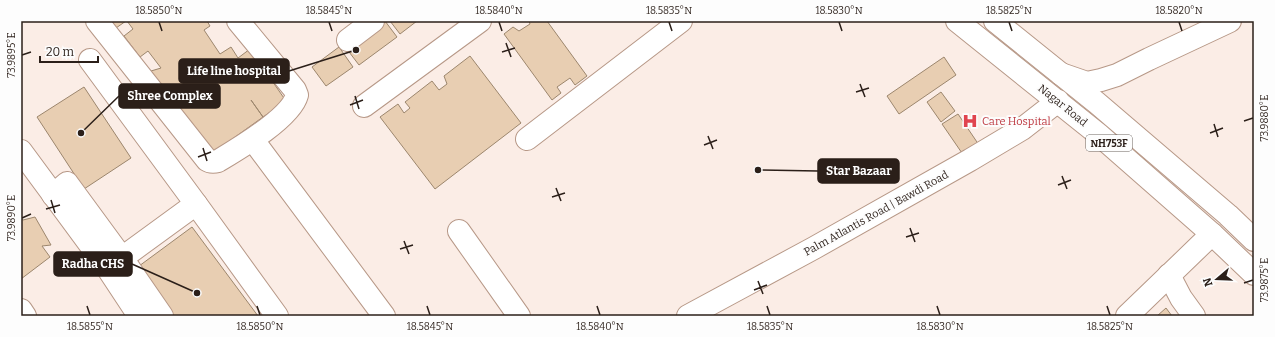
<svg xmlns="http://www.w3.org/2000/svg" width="1275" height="337" viewBox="0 0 1275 337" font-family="Bitter,serif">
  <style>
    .building { fill: #e8ceb2; stroke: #9c866d }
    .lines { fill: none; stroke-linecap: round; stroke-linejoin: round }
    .minor-casing { stroke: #b79887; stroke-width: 24 }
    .highway-casing { stroke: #b79887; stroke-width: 24 }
    .minor { stroke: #fff; stroke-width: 22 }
    .highway { stroke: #fff; stroke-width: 22 }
    .ticks { fill: none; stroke: #2b1f19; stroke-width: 1.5 }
    .labels { text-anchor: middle; stroke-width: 4; stroke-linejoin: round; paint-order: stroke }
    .shield { fill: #fdfdfd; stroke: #6a625d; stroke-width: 1 }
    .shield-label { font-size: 10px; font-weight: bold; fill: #2b1f19 }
    .street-label { font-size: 11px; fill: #2b1f19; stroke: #fdfdfd }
    .health-label { font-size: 11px; fill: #be3a42; stroke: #fdfdfd; text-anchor: start }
    .leader { fill: none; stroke: #2b1f19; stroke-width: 1.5 }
    .callout-dot { fill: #2b1f19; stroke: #fdfdfd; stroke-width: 1.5 }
    .callout { fill: #2b1f19; stroke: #2b1f19; stroke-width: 1.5 }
    .callout-label { font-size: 12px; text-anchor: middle; font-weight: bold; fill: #fff }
    .neatline { fill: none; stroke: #2b1f19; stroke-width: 1.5 }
    .ticks-label { font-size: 10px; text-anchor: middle; fill: #2b1f19 }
  </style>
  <rect width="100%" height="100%" fill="#fbede6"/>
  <!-- building -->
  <g class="building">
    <path d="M111 21H126L116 28Z"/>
    <path d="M127 21H207L210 26 204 30 220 54 231 47 238 58 250 49 286 101 263 117 251 100 263 117 210 155 176 107 186 100 181 93 171 100 151 71 161 68 148 51 140 57 124 36 133 29Z"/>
    <path d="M382 21H385L397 37 359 65 346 48Z"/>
    <path d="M390 21H417L400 34Z"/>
    <path d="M529 21H547L587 76 575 85 570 78 557 87 561 93 552 100 504 34 513 27 519 31 530 24Z"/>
    <path d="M339 47 353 67 326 86 312 67Z"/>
    <path d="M470 56 521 123 435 189 380 117 398 104 404 113 410 108 405 102 432 81 439 90 447 84 444 76Z"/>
    <path d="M944 57 956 75 899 114 887 96Z"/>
    <path d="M84 87 131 158 84 189 37 117Z"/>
    <path d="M941 92 955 111 941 122 927 102Z"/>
    <path d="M958 114 979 145 964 156 942 124Z"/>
    <path d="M35 217 51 245 42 246 50 257 21 279V219L23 220Z"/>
    <path d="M192 227 258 316H170L135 269Z"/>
    <path d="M1166 308 1172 316H1157Z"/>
  </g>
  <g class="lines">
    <defs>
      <g id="minor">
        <path d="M97 21 207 160C210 162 214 162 218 161 238 149 291 118 297 95L295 90 238 21"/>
        <path d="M348 40 373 21"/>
        <path d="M1061 74 1087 83 1101 80 1117 75 1149 59 1230 21"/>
        <path d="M364 106 480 21"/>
        <path d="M527 139 681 21"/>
        <path d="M253 140 384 316"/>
        <path d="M21 151 108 269 139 316"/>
        <path d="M53 195 67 183 122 258 196 204 90 60"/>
        <path d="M196 204 277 316"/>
        <path d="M459 231 519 316"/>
        <path d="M122 258 162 316"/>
        <path d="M1169 275 1181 298 1194 316"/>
        <path d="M21 310 25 316"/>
        <path d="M688 316 814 248 970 160 1022 129 1058 101"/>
        <path d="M1127 316 1212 234"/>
      </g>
      <g id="highway">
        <path d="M957 21 1098 134 1212 234 1254 274"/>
        <path d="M995 21 1097 103 1228 215 1254 240"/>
      </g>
    </defs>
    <!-- minor casing -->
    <use href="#minor" class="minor-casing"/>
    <!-- highway casing -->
    <use href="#highway" class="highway-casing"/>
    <!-- minor -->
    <use href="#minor" class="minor"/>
    <!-- highway -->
    <use href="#highway" class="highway"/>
  </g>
  <!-- ticks -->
  <path class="ticks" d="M159 22 162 31M329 22 332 31M499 22 502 31M669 22 672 31M839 22 842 31M1009 22 1012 31M1179 22 1182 31M506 43 511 57M502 52 515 48M22 55 31 52M860 84 865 97M856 92 869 88M355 96 359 109M350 105 363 100M1244 121 1253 118M1214 124 1218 137M1210 133 1223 128M708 136 713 149M704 145 717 140M203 148 207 161M198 157 211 152M1062 176 1067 189M1058 185 1071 180M556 188 561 201M552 197 565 193M51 200 55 213M46 209 60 205M22 218 31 214M910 228 915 242M906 237 919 233M404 241 409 254M400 249 413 245M758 281 763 294M1244 283 1253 280M754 290 767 285M87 306 90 315M257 306 260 315M427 306 430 315M597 306 600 315M767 306 770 315M937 306 940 315M1107 306 1110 315"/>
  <!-- icons -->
  <defs>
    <symbol id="hospital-bare" viewBox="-9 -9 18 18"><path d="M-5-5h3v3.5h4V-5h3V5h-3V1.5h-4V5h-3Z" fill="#e0444e" stroke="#fdfdfd" stroke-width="2.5" paint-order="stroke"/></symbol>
  </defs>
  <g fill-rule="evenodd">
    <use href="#hospital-bare" x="959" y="110" width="22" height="22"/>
  </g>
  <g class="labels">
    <!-- shield labels -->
    <rect class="shield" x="1086" y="135" width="46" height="16" rx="3"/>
    <g class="shield-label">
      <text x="1109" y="147">NH753F</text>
    </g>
    <!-- street labels -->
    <g class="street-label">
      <text transform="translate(1063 105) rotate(39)" y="4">Nagar Road</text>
      <text transform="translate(876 213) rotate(-29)" y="4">Palm Atlantis Road | Bawdi Road</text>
    </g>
    <!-- health labels -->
    <g class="health-label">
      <text x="982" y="125">Care Hospital</text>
    </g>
  </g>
  <!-- callouts -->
  <path class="leader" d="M356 50L289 71M81 133L119 96M758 170L818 171M197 293L132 264"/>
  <g class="callout-dot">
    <circle cx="356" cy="50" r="4"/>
    <circle cx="81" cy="133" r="4"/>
    <circle cx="758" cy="170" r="4"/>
    <circle cx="197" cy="293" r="4"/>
  </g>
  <g class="callout">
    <rect x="179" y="59" width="110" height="24" rx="4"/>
    <rect x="119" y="84" width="101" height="24" rx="4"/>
    <rect x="818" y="159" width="81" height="24" rx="4"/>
    <rect x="54" y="252" width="78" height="24" rx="4"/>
  </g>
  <g class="callout-label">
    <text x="234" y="75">Life line hospital</text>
    <text x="170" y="100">Shree Complex</text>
    <text x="859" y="175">Star Bazaar</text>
    <text x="93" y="268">Radha CHS</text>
  </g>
  <!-- border -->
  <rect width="1275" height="337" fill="none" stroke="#fdfdfd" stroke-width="44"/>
  <!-- north arrow -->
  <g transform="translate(1217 279) rotate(251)" stroke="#fdfdfd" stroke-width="3" paint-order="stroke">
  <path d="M0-3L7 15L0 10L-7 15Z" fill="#2b1f19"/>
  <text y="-6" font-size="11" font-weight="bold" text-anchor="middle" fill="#2b1f19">N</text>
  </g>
  <!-- scale -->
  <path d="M40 56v6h58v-6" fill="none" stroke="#2b1f19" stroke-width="2"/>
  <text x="46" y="56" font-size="12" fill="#2b1f19" stroke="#fdfdfd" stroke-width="3" paint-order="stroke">20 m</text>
  <rect x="22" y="22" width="1231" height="293" class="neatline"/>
  <g class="ticks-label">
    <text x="159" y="14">18.5850°N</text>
    <text x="329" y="14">18.5845°N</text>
    <text x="499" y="14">18.5840°N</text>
    <text x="669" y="14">18.5835°N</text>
    <text x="839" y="14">18.5830°N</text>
    <text x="1009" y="14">18.5825°N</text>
    <text x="1179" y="14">18.5820°N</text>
    <text transform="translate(11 55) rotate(-90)" y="4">73.9895°E</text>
    <text transform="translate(1264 118) rotate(-90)" y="4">73.9880°E</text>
    <text transform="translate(11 218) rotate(-90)" y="4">73.9890°E</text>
    <text transform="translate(1264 280) rotate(-90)" y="4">73.9875°E</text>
    <text x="90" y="330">18.5855°N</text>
    <text x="260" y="330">18.5850°N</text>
    <text x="430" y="330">18.5845°N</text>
    <text x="600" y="330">18.5840°N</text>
    <text x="770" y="330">18.5835°N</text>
    <text x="940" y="330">18.5830°N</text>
    <text x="1110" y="330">18.5825°N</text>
  </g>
</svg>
